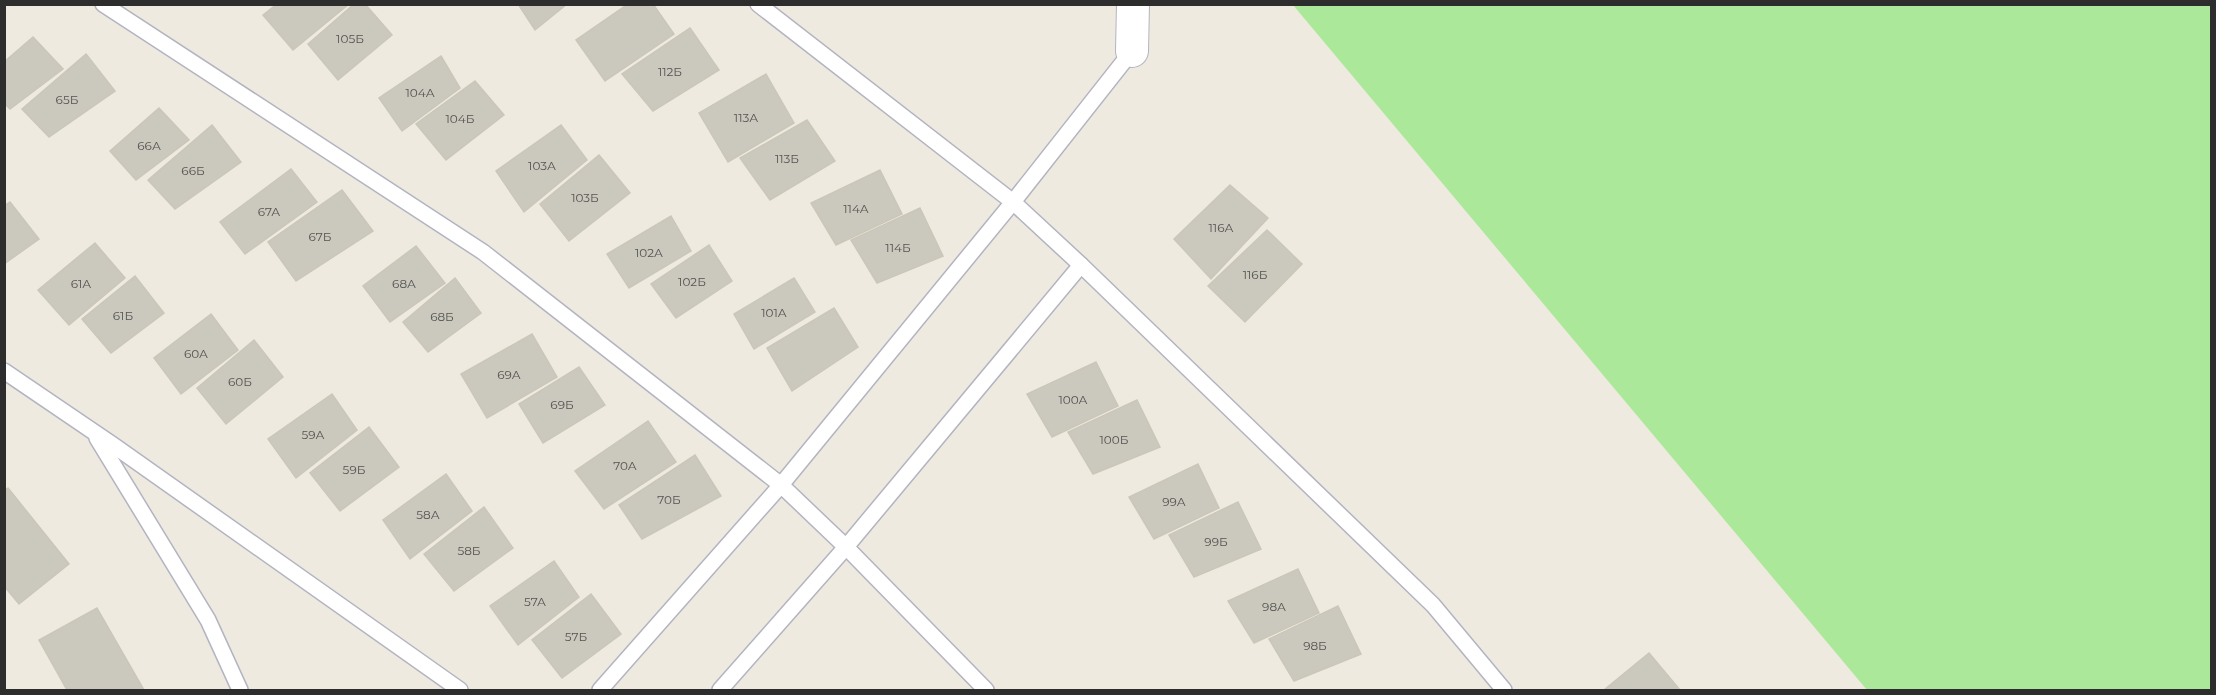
<svg xmlns="http://www.w3.org/2000/svg" width="2216" height="695" viewBox="0 0 2216 695" font-family="Montserrat,sans-serif">
  <style>
    .green { fill: #abe89a }
    .building { fill: #cbc8be; stroke: #cbc7b8; stroke-width: 1.5 }
    .lines { fill: none; stroke-linecap: round; stroke-linejoin: round }
    .lane-casing { stroke: #b3b4c1; stroke-width: 18 }
    .street-casing { stroke: #b3b4c1; stroke-width: 34 }
    .lane { stroke: #fff; stroke-width: 15 }
    .street { stroke: #fff; stroke-width: 32 }
    .labels { text-anchor: middle; stroke-width: 4.5; stroke-linejoin: round; paint-order: stroke }
    .number-label { font-size: 12px; fill: #545451 }
  </style>
  <rect width="100%" height="100%" fill="#efeadf"/>
  <!-- green -->
  <path class="green" d="M1293 5H2211V690H1867Z"/>
  <!-- building -->
  <g class="building">
    <path d="M277 4H349L293 50 263 15Z"/>
    <path d="M354 4H365L392 35 338 80 308 44Z"/>
    <path d="M518 4H567L535 30Z"/>
    <path d="M628 4H653L674 34 605 81 576 40Z"/>
    <path d="M690 28 719 70 653 111 622 74Z"/>
    <path d="M33 37 63 69 10 109 4 103V62Z"/>
    <path d="M86 54 115 91 49 137 22 109Z"/>
    <path d="M441 56 460 88 402 131 379 98Z"/>
    <path d="M766 74 794 123 728 162 699 113Z"/>
    <path d="M475 81 504 115 446 160 416 124Z"/>
    <path d="M159 108 189 140 136 180 110 151Z"/>
    <path d="M807 120 835 161 770 200 740 158Z"/>
    <path d="M212 125 241 162 175 209 148 180Z"/>
    <path d="M561 125 587 160 524 212 496 171Z"/>
    <path d="M599 155 630 193 569 241 540 204Z"/>
    <path d="M291 169 317 202 245 254 220 222Z"/>
    <path d="M880 170 902 214 836 245 811 203Z"/>
    <path d="M1230 185 1268 218 1211 279 1174 239Z"/>
    <path d="M342 190 373 231 296 281 268 242Z"/>
    <path d="M10 202 39 239 4 264V206Z"/>
    <path d="M920 208 943 256 877 283 851 240Z"/>
    <path d="M671 216 691 251 629 288 607 254Z"/>
    <path d="M1267 230 1302 264 1245 322 1208 286Z"/>
    <path d="M95 243 125 278 69 325 38 290Z"/>
    <path d="M709 245 732 281 676 318 651 284Z"/>
    <path d="M416 246 445 283 390 322 363 286Z"/>
    <path d="M135 276 164 313 111 353 82 319Z"/>
    <path d="M455 278 481 313 428 352 403 322Z"/>
    <path d="M794 278 815 312 754 349 734 314Z"/>
    <path d="M834 308 858 347 792 391 767 348Z"/>
    <path d="M211 314 238 350 181 394 154 358Z"/>
    <path d="M532 334 557 377 487 418 461 374Z"/>
    <path d="M254 340 283 377 226 424 197 388Z"/>
    <path d="M1096 362 1118 406 1052 437 1027 394Z"/>
    <path d="M579 367 605 405 543 443 519 404Z"/>
    <path d="M332 394 357 430 296 478 268 439Z"/>
    <path d="M1137 400 1160 447 1093 474 1068 432Z"/>
    <path d="M648 421 676 462 604 509 575 471Z"/>
    <path d="M369 427 399 467 340 511 310 473Z"/>
    <path d="M695 455 721 496 642 539 619 505Z"/>
    <path d="M1198 464 1219 508 1154 539 1129 497Z"/>
    <path d="M446 474 472 511 410 559 383 520Z"/>
    <path d="M8 488 69 564 19 604 4 586V491Z"/>
    <path d="M1238 502 1261 549 1194 577 1169 535Z"/>
    <path d="M484 507 513 548 454 591 424 554Z"/>
    <path d="M554 561 579 597 518 645 490 606Z"/>
    <path d="M1298 569 1319 613 1254 643 1228 601Z"/>
    <path d="M591 594 621 634 562 678 532 640Z"/>
    <path d="M1338 606 1361 654 1294 681 1269 639Z"/>
    <path d="M97 608 144 690H67L39 640Z"/>
    <path d="M1649 653 1680 690H1604Z"/>
  </g>
  <g class="lines">
    <defs>
      <g id="lane">
        <path d="M103 4 483 252 781 485 846 547 986 690"/>
        <path d="M758 4 1013 202 1081 265 1433 605 1504 690"/>
        <path d="M4 371 113 445 460 690"/>
        <path d="M97 438 208 620 240 690"/>
        <path d="M600 690 781 485 1013 202 1132 51"/>
        <path d="M720 690 846 547 1081 265"/>
      </g>
      <path id="street" d="M1132 51 1133 4"/>
    </defs>
    <!-- lane casing -->
    <use href="#lane" class="lane-casing"/>
    <!-- street casing -->
    <use href="#street" class="street-casing"/>
    <!-- lane -->
    <use href="#lane" class="lane"/>
    <!-- street -->
    <use href="#street" class="street"/>
  </g>
  <g class="labels">
    <!-- number labels -->
    <g class="number-label">
      <text x="350" y="43">105Б</text>
      <text x="670" y="76">112Б</text>
      <text x="420" y="97">104А</text>
      <text x="67" y="104">65Б</text>
      <text x="746" y="122">113А</text>
      <text x="460" y="123">104Б</text>
      <text x="149" y="150">66А</text>
      <text x="787" y="163">113Б</text>
      <text x="542" y="170">103А</text>
      <text x="193" y="175">66Б</text>
      <text x="585" y="202">103Б</text>
      <text x="856" y="213">114А</text>
      <text x="269" y="216">67А</text>
      <text x="1221" y="232">116А</text>
      <text x="320" y="241">67Б</text>
      <text x="898" y="252">114Б</text>
      <text x="649" y="257">102А</text>
      <text x="1255" y="279">116Б</text>
      <text x="692" y="286">102Б</text>
      <text x="81" y="288">61А</text>
      <text x="404" y="288">68А</text>
      <text x="774" y="317">101А</text>
      <text x="123" y="320">61Б</text>
      <text x="442" y="321">68Б</text>
      <text x="196" y="358">60А</text>
      <text x="509" y="379">69А</text>
      <text x="240" y="386">60Б</text>
      <text x="1073" y="404">100А</text>
      <text x="562" y="409">69Б</text>
      <text x="313" y="439">59А</text>
      <text x="1114" y="444">100Б</text>
      <text x="625" y="470">70А</text>
      <text x="354" y="474">59Б</text>
      <text x="669" y="504">70Б</text>
      <text x="1174" y="506">99А</text>
      <text x="428" y="519">58А</text>
      <text x="1216" y="546">99Б</text>
      <text x="469" y="555">58Б</text>
      <text x="535" y="606">57А</text>
      <text x="1274" y="611">98А</text>
      <text x="576" y="641">57Б</text>
      <text x="1315" y="650">98Б</text>
    </g>
  </g>
  <!-- border -->
  <rect width="2216" height="695" fill="none" stroke="#2d2d2d" stroke-width="12"/>
</svg>
